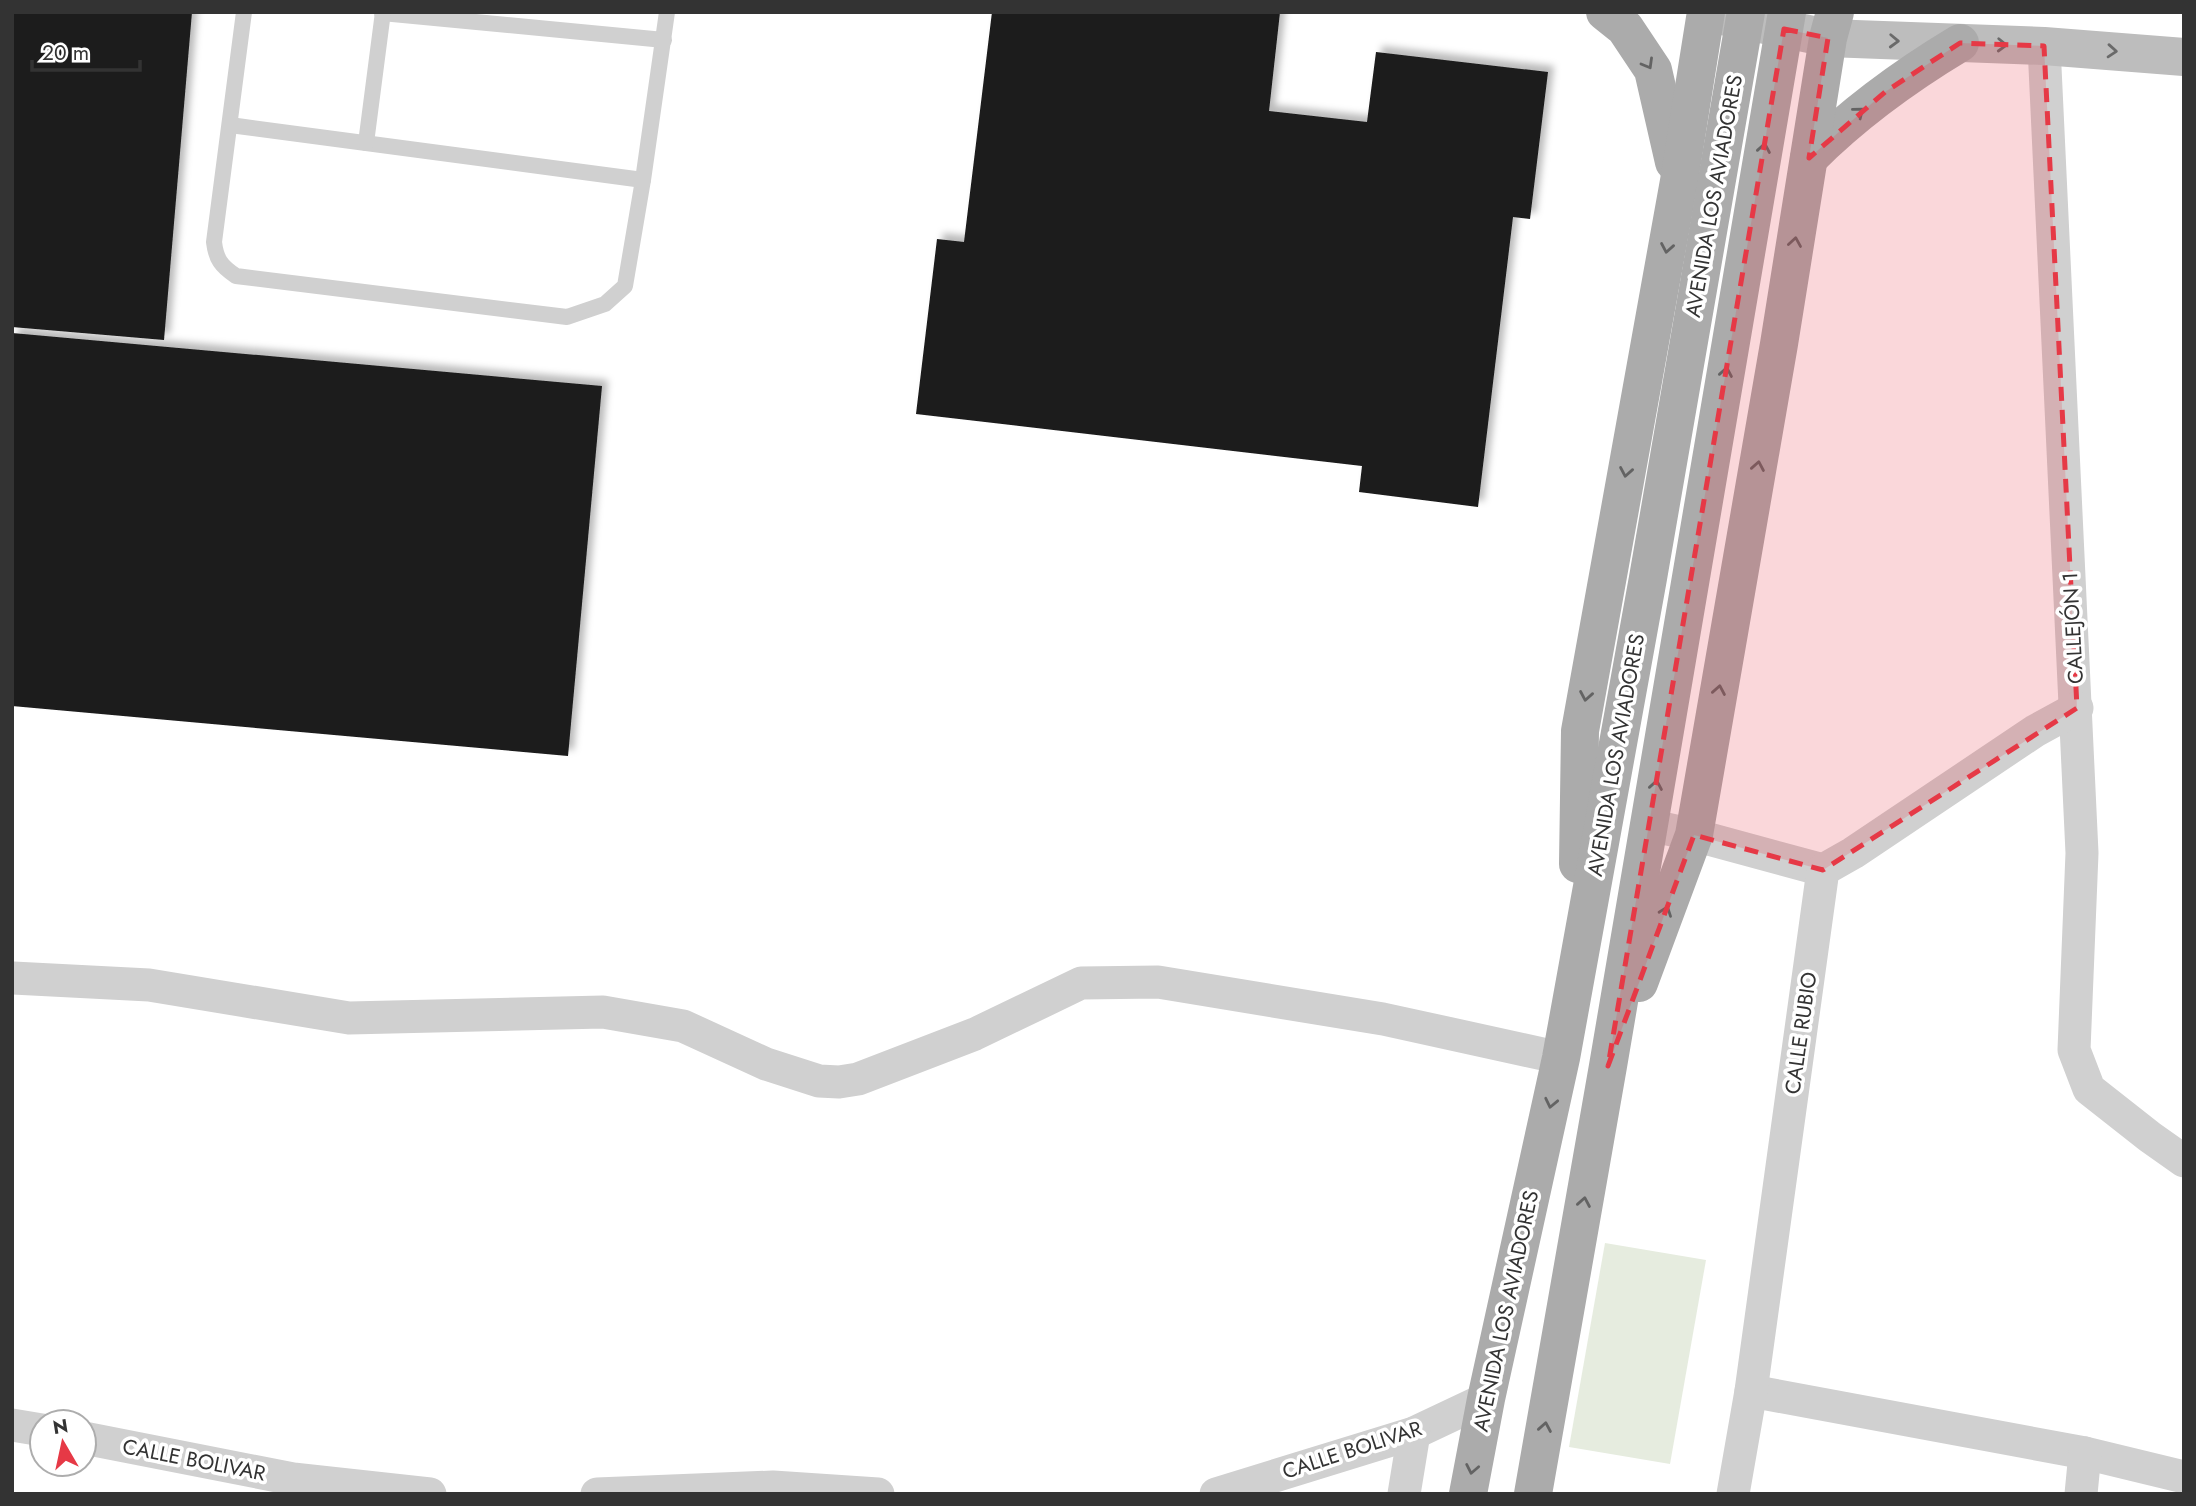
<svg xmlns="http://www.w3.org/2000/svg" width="2196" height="1506" viewBox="0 0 2196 1506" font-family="Jost,sans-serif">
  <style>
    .green { fill: #e6ecdf }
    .building { fill: #1a1a1a; filter: url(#shadow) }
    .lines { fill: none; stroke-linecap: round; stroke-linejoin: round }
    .service { stroke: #d0d0d0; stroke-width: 16 }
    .minor { stroke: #d0d0d0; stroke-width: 33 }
    .secondary { stroke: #bdbdbd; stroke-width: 38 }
    .primary { stroke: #ababab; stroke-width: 38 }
    .oneway { stroke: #6a6a6a }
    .oneway2 { stroke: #636363 }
    .marked { fill: #e63946; fill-opacity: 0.2; stroke: #e63946; stroke-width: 5; stroke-dasharray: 14 9; stroke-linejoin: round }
    .labels { text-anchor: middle; stroke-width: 7; stroke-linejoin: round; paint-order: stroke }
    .street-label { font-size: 21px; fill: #333; stroke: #fff }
  </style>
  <defs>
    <filter id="shadow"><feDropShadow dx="6" dy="-6" stdDeviation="3.5" flood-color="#0004"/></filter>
  </defs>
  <rect width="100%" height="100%" fill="#fff"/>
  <!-- green -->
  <path class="green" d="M1605 1243 1706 1260 1670 1464 1569 1447Z"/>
  <!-- building -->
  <g class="building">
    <path d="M12 12H192L164 340 12 327Z"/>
    <path d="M992 12H1280L1269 111 1367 122 1376 52 1548 72 1530 219 1513 217 1478 507 1359 492 1362 466 916 414 937 239 964 242Z"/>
    <path d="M12 333 602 386 568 756 12 706Z"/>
  </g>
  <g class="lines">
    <!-- service -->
    <g class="service">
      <path d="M244 12 214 242C216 259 221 266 236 276L567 317 605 304 625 286 643 180 667 12"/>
      <path d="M382 13 664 40"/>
      <path d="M230 125 643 180"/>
      <path d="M366 143 383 12"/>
    </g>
    <!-- minor -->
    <g class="minor">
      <path d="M2044 46 2082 853 2074 1050 2089 1089 2150 1137 2184 1161"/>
      <path d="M1649 825 1694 835 1823 870"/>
      <path d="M13 978 149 985 349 1018 603 1012 683 1026 766 1064 819 1081 839 1082 858 1079 975 1034 1081 983 1158 982 1383 1019 1561 1058"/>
      <path d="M1751 1391 2085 1453 2184 1477"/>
      <path d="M12 1425 42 1430"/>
      <path d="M84 1438 293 1479 430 1494"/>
      <path d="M597 1494 773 1487 878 1494"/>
      <path d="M1216 1494 1414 1433 1486 1399"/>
      <path d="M1404 1494 1414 1433"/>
      <path d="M1733 1494 1751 1391 1823 870 1853 853 2035 731 2077 708"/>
      <path d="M2081 1494 2085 1453"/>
    </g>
    <!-- secondary -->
    <path class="secondary" d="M1712 14 1828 38 2044 46 2184 57"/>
    <!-- primary -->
    <g class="primary">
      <path d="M1605 12 1625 28 1653 70 1674 162"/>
      <path d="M1809 158C1855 112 1905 76 1960 43"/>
      <path d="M1578 864 1580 731 1679 181 1706 12"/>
      <path d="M1639 983 1694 835 1779 344 1828 38 1835 12"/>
      <path d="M1468 1494 1486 1399 1561 1058 1648 578 1746 12"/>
      <path d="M1533 1494 1608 1066 1787 12"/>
    </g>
  </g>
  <!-- one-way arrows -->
  <defs><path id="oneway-chevron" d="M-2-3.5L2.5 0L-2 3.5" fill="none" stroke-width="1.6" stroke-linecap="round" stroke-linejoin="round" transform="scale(1.75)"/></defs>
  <g class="oneway">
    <use href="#oneway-chevron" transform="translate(1894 41) rotate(2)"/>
    <use href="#oneway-chevron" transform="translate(2002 45) rotate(2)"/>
    <use href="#oneway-chevron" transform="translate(2112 51) rotate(4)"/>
  </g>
  <g class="oneway2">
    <use href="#oneway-chevron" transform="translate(1648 64) rotate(60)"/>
    <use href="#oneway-chevron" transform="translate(1859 112) rotate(-39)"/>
    <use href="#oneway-chevron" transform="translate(1764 148) rotate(-80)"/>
    <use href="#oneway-chevron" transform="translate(1795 242) rotate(-81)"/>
    <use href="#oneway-chevron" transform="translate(1667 248) rotate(100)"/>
    <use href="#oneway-chevron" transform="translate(1726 372) rotate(-80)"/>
    <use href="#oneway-chevron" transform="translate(1758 466) rotate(-80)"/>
    <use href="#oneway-chevron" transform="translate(1626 472) rotate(100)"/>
    <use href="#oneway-chevron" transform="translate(1719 690) rotate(-80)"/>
    <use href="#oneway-chevron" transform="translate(1586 696) rotate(100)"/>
    <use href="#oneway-chevron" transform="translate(1656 785) rotate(-80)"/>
    <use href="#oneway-chevron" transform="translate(1666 911) rotate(-70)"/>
    <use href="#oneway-chevron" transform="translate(1551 1103) rotate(102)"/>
    <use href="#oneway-chevron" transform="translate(1584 1202) rotate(-80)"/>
    <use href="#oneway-chevron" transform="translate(1545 1427) rotate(-80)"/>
    <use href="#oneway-chevron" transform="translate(1472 1469) rotate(101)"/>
  </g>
  <!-- marked area -->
  <path class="marked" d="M1784 29 1828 38 1809 158 1885 92 1960 43 2044 46 2077 708 1823 870 1694 835 1608 1066Z"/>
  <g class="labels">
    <!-- street labels -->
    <g class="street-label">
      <text transform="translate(1714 196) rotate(-80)" y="7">AVENIDA LOS AVIADORES</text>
      <text transform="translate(2073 628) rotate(-93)" y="7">CALLEJÓN 1</text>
      <text transform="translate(1616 755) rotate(-80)" y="7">AVENIDA LOS AVIADORES</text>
      <text transform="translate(1801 1033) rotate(-82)" y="7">CALLE RUBIO</text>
      <text transform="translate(1506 1311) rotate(-78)" y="7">AVENIDA LOS AVIADORES</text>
      <text transform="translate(1352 1450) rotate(-18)" y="7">CALLE BOLIVAR</text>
      <text transform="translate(194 1460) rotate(11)" y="7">CALLE BOLIVAR</text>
    </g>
  </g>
  <!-- border -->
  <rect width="2196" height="1506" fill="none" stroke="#333333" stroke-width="28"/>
  <!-- north arrow -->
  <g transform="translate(63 1443) rotate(351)"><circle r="33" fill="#ffffff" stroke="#adadad" stroke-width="2"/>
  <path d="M0-5L12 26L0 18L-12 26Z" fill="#e63946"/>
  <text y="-10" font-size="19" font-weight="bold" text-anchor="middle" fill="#333333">N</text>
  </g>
  <!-- scale -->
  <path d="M32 60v10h108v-10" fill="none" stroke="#333333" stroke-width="3.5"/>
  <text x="42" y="60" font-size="21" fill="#333333" stroke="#ffffff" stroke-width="5" paint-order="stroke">20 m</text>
</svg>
